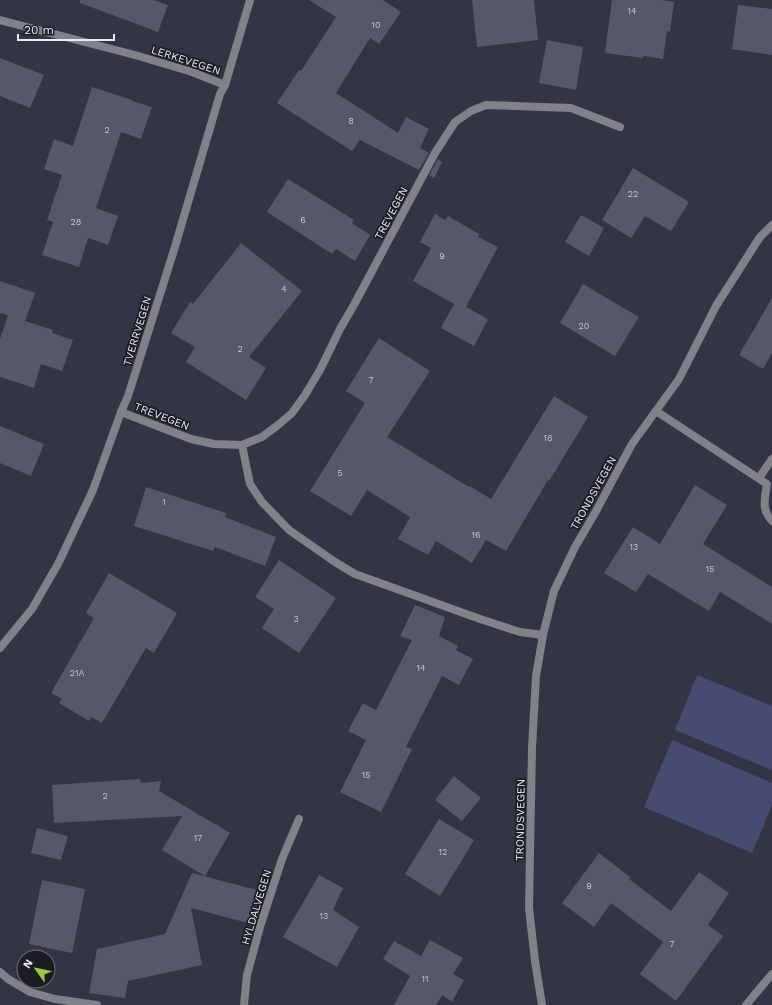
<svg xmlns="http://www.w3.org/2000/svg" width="772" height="1005" viewBox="0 0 772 1005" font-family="'Work Sans',sans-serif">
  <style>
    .green { fill: #464b72 }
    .building { fill: #555868 }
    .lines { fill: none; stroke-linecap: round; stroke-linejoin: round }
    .minor { stroke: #808189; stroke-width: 8 }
    .labels { text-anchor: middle; stroke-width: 3.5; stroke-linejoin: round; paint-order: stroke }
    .number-label { font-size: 9px; fill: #c4c6d2 }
    .street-label { font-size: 11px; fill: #e9ebf5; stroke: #1c1d24 }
  </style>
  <rect width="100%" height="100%" fill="#333544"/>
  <!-- green -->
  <g class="green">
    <path d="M697 675 772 706V770L675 730Z"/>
    <path d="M672 740 772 783V805L752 853 644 807Z"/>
  </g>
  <!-- building -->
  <g class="building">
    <path d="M80 0H153L168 5 158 32 80 3Z"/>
    <path d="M309 0H383L401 12 379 44 370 38 336 93 398 133 406 117 429 129 420 148 429 153 419 170 360 140 352 151 277 103 299 70 301 71 336 17Z"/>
    <path d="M472 0H534L538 40 477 47Z"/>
    <path d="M612 0H661L674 2 670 32 667 31 663 59 644 56 643 58 605 53Z"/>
    <path d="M738 5 772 9V55L732 49Z"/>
    <path d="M547 40 583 47 576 90 539 83Z"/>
    <path d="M0 58 44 75 30 108 0 96Z"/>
    <path d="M92 87 132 100V101L152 107 141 139 121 132 96 208 118 216 108 245 88 238 79 267 42 255 53 222 47 220 62 175 44 169 54 139 73 146Z"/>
    <path d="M438 159 442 162 434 178 429 175Z"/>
    <path d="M633 168 689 202 671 231 645 216 631 238 602 220Z"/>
    <path d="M288 179 354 220 352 223 370 235 355 261 336 249 332 254 267 212Z"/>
    <path d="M435 214 445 220 448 216 479 234 478 237 498 247 466 307 488 319 474 346 441 328 454 304 413 281 431 248 420 242Z"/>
    <path d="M581 215 604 228 589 256 565 242Z"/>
    <path d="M241 243 302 291 249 357 266 368 246 400 186 362 195 347 171 333 190 302 193 304Z"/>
    <path d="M0 281 35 293 25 321 53 330 52 333 73 340 62 371 41 364 34 388 0 377V339L8 315 0 313Z"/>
    <path d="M583 284 639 317 615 356 560 323Z"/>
    <path d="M772 298V353L763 369 739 355Z"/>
    <path d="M379 338 430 371 387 437 469 487 470 486 491 499 554 396 588 417 549 481 548 480 506 551 486 540 472 563 436 541 428 555 398 539 410 517 367 490 351 516 310 491 365 403 346 391Z"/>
    <path d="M0 426 44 444 31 476 0 463Z"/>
    <path d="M695 485 727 505 703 544 772 587V624L720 592 709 611 648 574 636 592 604 573 633 527 660 544Z"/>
    <path d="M146 487 226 513 225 517 276 537 265 566 215 547 213 551 134 526Z"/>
    <path d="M279 560 336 598 299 653 262 628 274 609 255 597Z"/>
    <path d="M109 573 177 613 154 653 146 648 102 723 91 717 89 721 59 703 62 699 51 693 94 618 86 613Z"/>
    <path d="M415 605 445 617 439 636 458 646 456 650 473 659 459 685 442 676 406 747 412 749 381 812 340 792 366 740 348 731 363 703 376 710 412 640 400 636Z"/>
    <path d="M454 776 481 798 462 821 435 800Z"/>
    <path d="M140 779 141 783 161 781 159 791 230 833 205 876 162 850 182 816 54 823 52 785Z"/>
    <path d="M439 819 474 840 440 896 405 874Z"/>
    <path d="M37 828 68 836 61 860 31 853Z"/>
    <path d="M599 853 630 877 629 879 671 911 699 872 729 893 708 925 723 936 676 1001 640 974 663 942 611 903 594 927 562 903Z"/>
    <path d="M192 873 257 890 248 923 191 908 202 965 128 981 125 998 89 993 97 949 165 934Z"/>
    <path d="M319 875 343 888 333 910 359 927 337 967 283 937Z"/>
    <path d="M42 880 85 889 72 953 29 944Z"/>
    <path d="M430 940 463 958 453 974 464 980 452 1002 442 995 436 1005H394L410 976 383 959 394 941 421 956Z"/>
  </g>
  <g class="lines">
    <!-- minor -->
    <g class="minor">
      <path d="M0 20 135 55 192 72 225 85"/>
      <path d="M656 411 767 484C765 498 761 510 772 521"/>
      <path d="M121 412 191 439 214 444 242 445 262 437 278 425 292 413 305 395 320 370 340 329 355 303 435 153 455 122 471 111 486 105 571 108 620 127"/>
      <path d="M242 445 250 484 262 502 289 530 335 562 355 574 483 620 520 632 543 635"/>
      <path d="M759 478 772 459"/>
      <path d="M0 648 32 609 58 564 93 490 121 412 128 396 174 250 220 94 225 85 250 0"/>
      <path d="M0 972 8 979 30 992 55 999 97 1005"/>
      <path d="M244 1005 247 975 260 927 282 859 299 819"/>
      <path d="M542 1005 535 961 529 908 532 748 536 676 543 635 554 591 575 547 595 513 632 444 679 379 716 306 760 237 772 225"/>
      <path d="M746 1005 772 974"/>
    </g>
  </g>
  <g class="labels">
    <!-- number labels -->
    <g class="number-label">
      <text x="632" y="14">14</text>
      <text x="376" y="28">10</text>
      <text x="351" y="124">8</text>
      <text x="107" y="133">2</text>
      <text x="633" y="197">22</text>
      <text x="303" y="223">6</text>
      <text x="76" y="225">28</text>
      <text x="442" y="259">9</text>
      <text x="284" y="292">4</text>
      <text x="584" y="329">20</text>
      <text x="240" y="352">2</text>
      <text x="371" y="383">7</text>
      <text x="548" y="441">18</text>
      <text x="340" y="476">5</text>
      <text x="164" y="505">1</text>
      <text x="476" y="538">16</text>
      <text x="634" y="550">13</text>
      <text x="710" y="572">15</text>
      <text x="296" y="622">3</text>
      <text x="421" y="671">14</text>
      <text x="77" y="676">21A</text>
      <text x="366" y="778">15</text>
      <text x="105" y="799">2</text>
      <text x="198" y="841">17</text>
      <text x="443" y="855">12</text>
      <text x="589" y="889">9</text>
      <text x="324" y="919">13</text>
      <text x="672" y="947">7</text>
      <text x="425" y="982">11</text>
    </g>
    <!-- street labels -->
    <g class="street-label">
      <text transform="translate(186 60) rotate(18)" y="4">LERKEVEGEN</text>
      <text transform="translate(391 213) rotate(-62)" y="4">TREVEGEN</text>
      <text transform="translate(137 331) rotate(-73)" y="4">TVERRVEGEN</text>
      <text transform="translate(162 416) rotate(21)" y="4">TREVEGEN</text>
      <text transform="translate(593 493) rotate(-61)" y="4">TRONDSVEGEN</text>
      <text transform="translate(520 820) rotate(-89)" y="4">TRONDSVEGEN</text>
      <text transform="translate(256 907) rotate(-73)" y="4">HYLDALVEGEN</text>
    </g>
  </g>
  <!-- north arrow -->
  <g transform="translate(36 969) rotate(303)"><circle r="19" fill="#1c1d24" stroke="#6e6f78"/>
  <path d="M0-3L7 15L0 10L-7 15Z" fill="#96cc39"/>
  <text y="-6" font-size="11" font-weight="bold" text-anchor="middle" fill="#e9ebf5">N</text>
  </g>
  <!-- scale -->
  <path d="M18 34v6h96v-6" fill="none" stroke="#e9ebf5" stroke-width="2"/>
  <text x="24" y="34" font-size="12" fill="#e9ebf5" stroke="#1c1d24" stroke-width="3" paint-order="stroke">20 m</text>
</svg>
